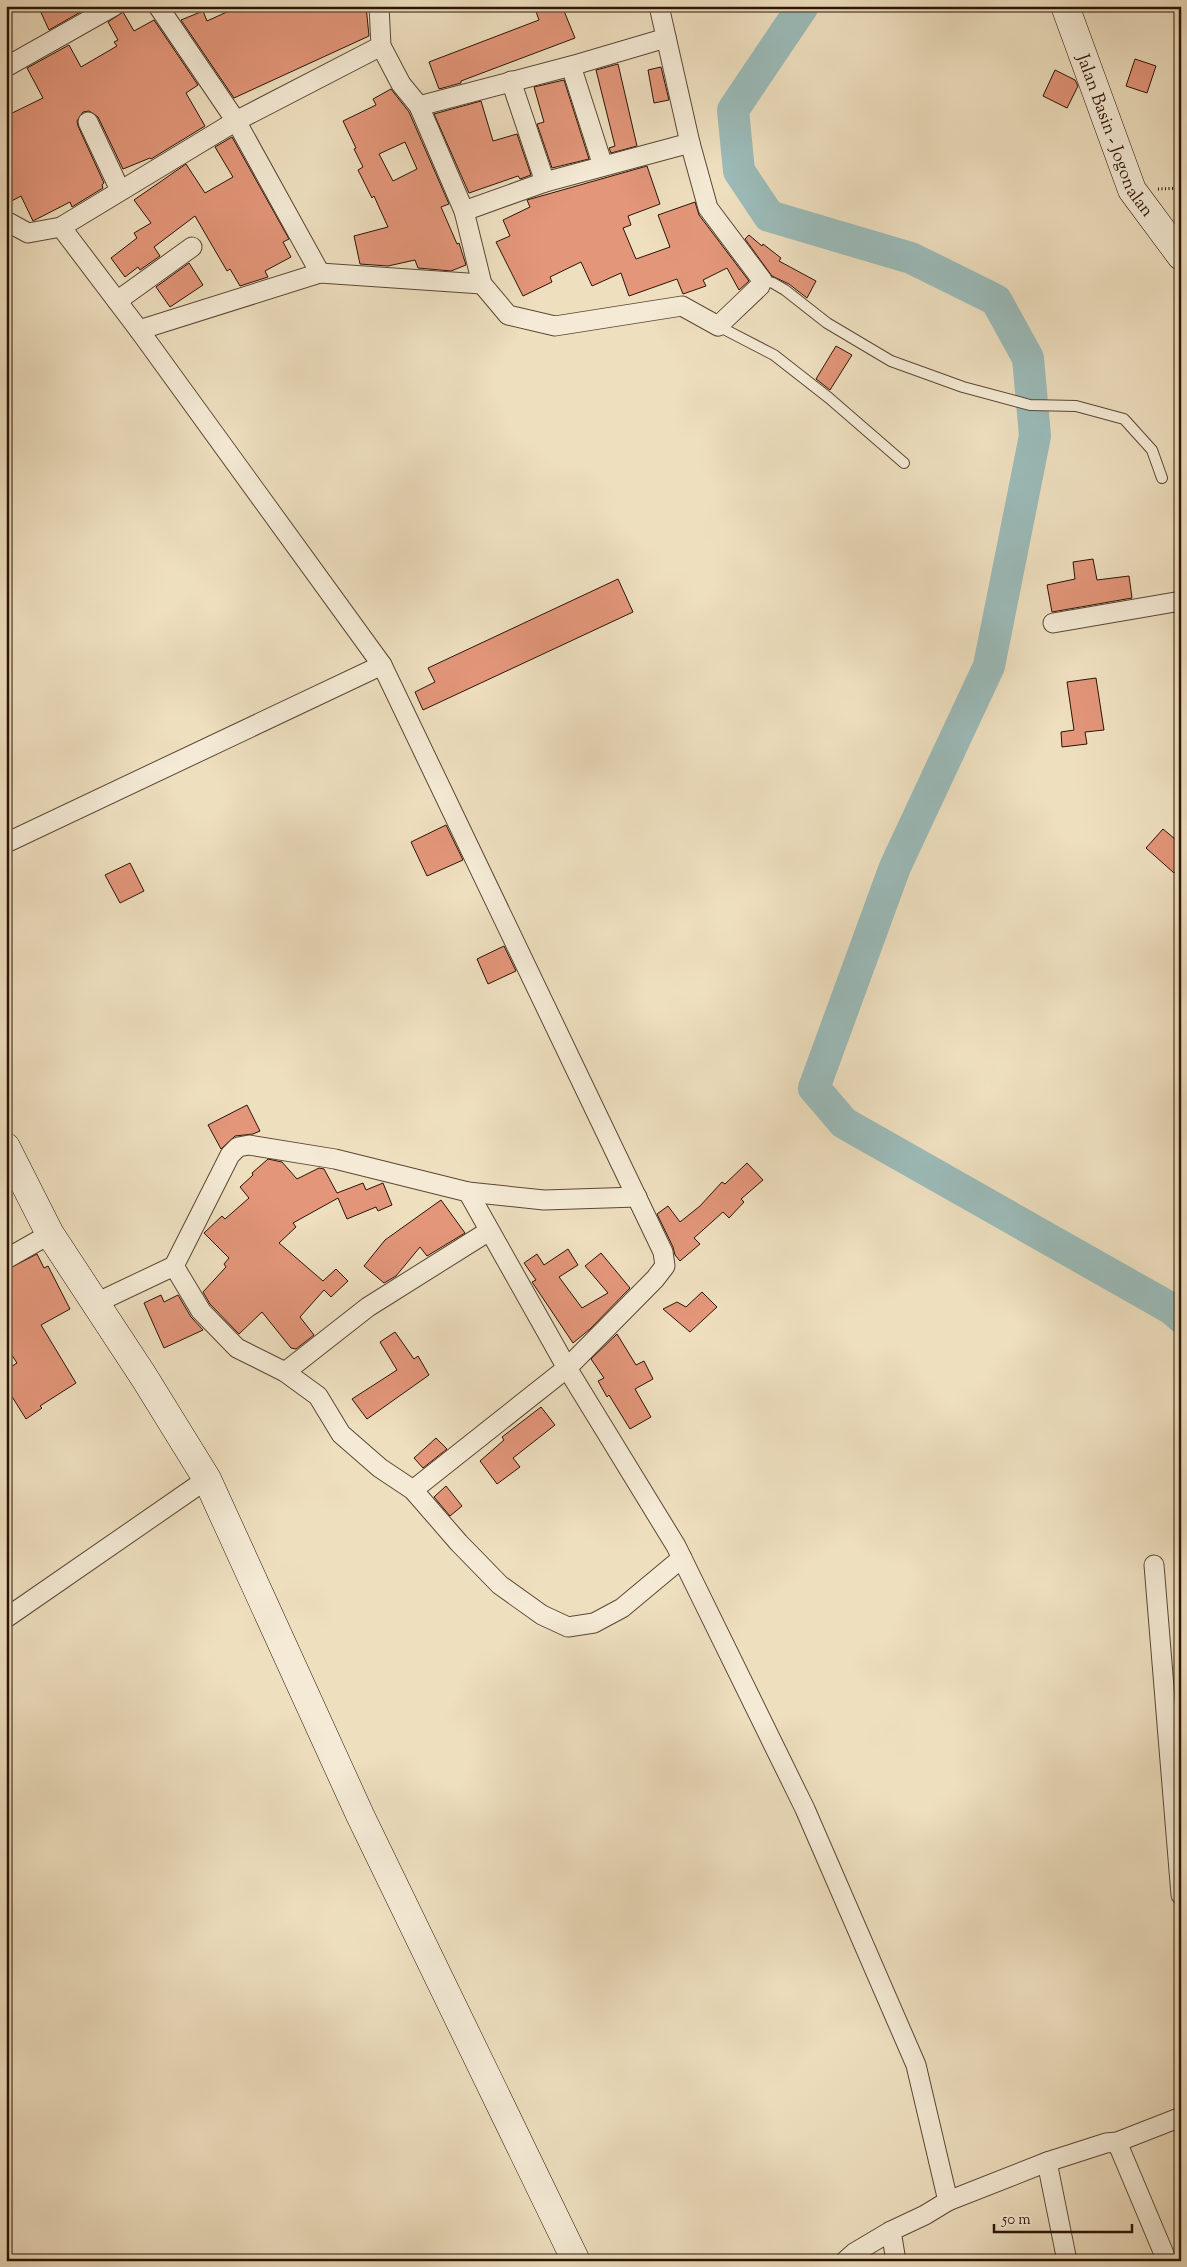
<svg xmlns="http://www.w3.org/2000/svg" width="1187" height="2267" viewBox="0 0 1187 2267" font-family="'Sorts Mill Goudy',serif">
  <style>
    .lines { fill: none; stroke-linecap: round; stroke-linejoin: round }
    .river { stroke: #9bbbb9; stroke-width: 32 }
    .building { fill: #e3967a; stroke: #2b1405; fill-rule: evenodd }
    .lane-casing { stroke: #5c4734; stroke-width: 12 }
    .street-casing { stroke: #5c4734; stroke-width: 21 }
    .secondary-casing { stroke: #2b1405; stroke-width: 29 }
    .path { stroke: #2b1405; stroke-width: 3; stroke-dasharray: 1 2.5; stroke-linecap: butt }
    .lane { stroke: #f4ead5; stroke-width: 10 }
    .street { stroke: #f4ead5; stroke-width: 19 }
    .secondary { stroke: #f4ead5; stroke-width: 28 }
    .labels { text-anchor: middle; stroke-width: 4.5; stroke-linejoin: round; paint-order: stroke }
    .street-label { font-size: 18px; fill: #2b1405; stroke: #f4ead5 }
  </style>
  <rect width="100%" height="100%" fill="#eedfbf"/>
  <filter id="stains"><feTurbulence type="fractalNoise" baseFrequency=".004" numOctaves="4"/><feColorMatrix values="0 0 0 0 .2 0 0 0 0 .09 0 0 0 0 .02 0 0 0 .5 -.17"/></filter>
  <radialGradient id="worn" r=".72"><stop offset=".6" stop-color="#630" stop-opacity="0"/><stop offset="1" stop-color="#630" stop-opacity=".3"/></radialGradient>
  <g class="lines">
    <!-- river -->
    <path class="river" d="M803 6 733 110 739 171 769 216 911 258 996 300 1028 358 1035 436 989 666 895 867 814 1088 844 1123 1172 1309 1181 1317"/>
  </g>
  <!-- building -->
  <g class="building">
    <path d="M38 6H91L49 30Z"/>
    <path d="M240 6H366L369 36 234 98 181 20 203 11 207 21Z"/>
    <path d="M534 6H562L575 38 461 81V83L439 89 429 62 539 20Z"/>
    <path d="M123 12 134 31 154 20 198 85 186 93 205 126 151 159 150 158 123 169 98 117 89 111 83 112 77 121 78 126 104 183 102 185 103 188 72 207 70 202 33 221 21 196 6 204V116L43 98 27 68 69 45 81 67 117 46 114 42 118 40 108 22Z"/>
    <path d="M1135 59 1156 66 1147 93 1126 86Z"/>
    <path d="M618 64 637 146 611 153 609 148 615 146 596 70Z"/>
    <path d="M661 67 669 100 654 103 648 70Z"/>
    <path d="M1055 70 1075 80 1078 86 1067 108 1043 96Z"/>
    <path d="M564 80 589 159 552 168 537 124 544 122 534 87Z"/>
    <path d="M391 89 409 112 449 204 441 207 457 244 459 243 466 265 451 271 418 268 415 260 388 266 360 264 354 236 388 227 374 196 372 198 358 170 363 167 354 149 356 148 343 121 376 105 373 99ZM405 142 417 169 393 181 379 154Z"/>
    <path d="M481 101 493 141 517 134 531 175 520 179 518 176 469 193 434 114Z"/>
    <path d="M232 137 289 239 283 242 291 257 265 271 268 277 240 286 230 269 227 271 195 216 154 247 160 256 140 270 138 267 125 277 111 258 137 238 134 233 151 223 134 200 186 164 205 193 233 177 215 147Z"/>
    <path d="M647 166 660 204 628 216 631 225 623 228 636 259 670 247 658 215 695 202 699 215 749 281 739 290 727 268 703 280 706 286 683 294 677 279 629 296 621 273 592 286 581 262 550 277 552 282 523 296 496 242 510 236 503 220 530 207 527 200Z"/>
    <path d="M749 235 762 246 763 244 781 258 779 261 816 281 807 298 789 284 772 276 745 239Z"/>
    <path d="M189 263 203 285 170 307 156 287Z"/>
    <path d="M836 346 852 355 830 390 816 379Z"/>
    <path d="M1093 559 1097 580 1129 576 1132 598 1052 612 1047 585 1075 579 1073 562Z"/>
    <path d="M618 579 633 612 423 710 415 692 435 682 428 668Z"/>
    <path d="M1096 678 1104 730 1085 732 1087 744 1062 747 1061 732 1074 730 1067 682Z"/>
    <path d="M446 825 463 860 427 876 411 842Z"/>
    <path d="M1163 829 1181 844V865L1174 873 1146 848Z"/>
    <path d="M130 863 144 891 120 903 105 875Z"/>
    <path d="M504 946 516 971 488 984 477 959Z"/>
    <path d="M247 1105 260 1131 253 1134 235 1136 221 1149 208 1125Z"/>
    <path d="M268 1159 282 1162 297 1179 319 1168 324 1169 337 1193 363 1183 366 1190 383 1183 392 1205 378 1211 376 1207 347 1219 338 1198 293 1223 296 1227 279 1243 323 1281 336 1269 348 1281 331 1297 324 1290 300 1317 314 1335 296 1349 291 1348 262 1312 239 1334 210 1304 203 1292 226 1267 224 1264 229 1258 204 1233 222 1216 225 1219 249 1198 240 1187 253 1175 252 1173Z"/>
    <path d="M747 1163 763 1180 741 1199 744 1202 729 1218 723 1212 694 1238 700 1244 680 1261 675 1255 673 1247 657 1214 668 1206 680 1222 700 1206 722 1182 725 1184Z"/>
    <path d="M441 1200 465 1233 427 1256 420 1247 396 1276 384 1283 364 1266 385 1240Z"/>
    <path d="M568 1249 578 1265 559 1277 582 1308 608 1293 585 1266 601 1253 630 1288 590 1329 573 1343 532 1282 536 1280 524 1263 537 1254 544 1265Z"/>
    <path d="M37 1254 44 1268 48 1266 70 1309 41 1325 76 1383 40 1406 42 1408 26 1419 6 1387V1370L17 1363 6 1346V1270Z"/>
    <path d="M702 1292 717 1307 690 1332 663 1309 677 1302 686 1307Z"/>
    <path d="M161 1295 164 1302 178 1295 191 1317 203 1330 164 1348 144 1303Z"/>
    <path d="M395 1332 414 1359 418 1356 429 1375 367 1419 352 1399 397 1370 380 1342Z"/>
    <path d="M617 1334 636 1365 644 1361 653 1379 635 1389 651 1417 630 1429 609 1395 607 1397 598 1381 604 1378 591 1359Z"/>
    <path d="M541 1407 555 1425 513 1458 520 1467 497 1484 480 1461 504 1440 502 1437Z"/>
    <path d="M436 1438 447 1449 423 1468 414 1458Z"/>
    <path d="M446 1486 462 1506 450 1516 434 1497Z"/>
  </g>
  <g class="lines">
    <defs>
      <g id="lane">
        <path d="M762 280 773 283 785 290 827 323 891 361 963 387 1030 405 1076 406 1124 419 1152 450 1162 478"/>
        <path d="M718 326 774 355 829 398 904 463"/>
      </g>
      <g id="street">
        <path d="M158 6 236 121 320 273"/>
        <path d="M379 6 381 46 401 84 419 106 464 211 482 284 508 315 555 326 682 306 718 326 760 286 762 280 708 208 690 143 659 6"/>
        <path d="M571 66 603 166"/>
        <path d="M6 67 114 6"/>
        <path d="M511 81 545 182"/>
        <path d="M419 106 571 66 666 38"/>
        <path d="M88 122 120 190"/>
        <path d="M464 211 545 182 690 143"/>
        <path d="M6 221 28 233 61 227 236 121 381 46"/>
        <path d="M61 227 139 330 382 665 663 1252 665 1266 655 1279 567 1368 413 1490"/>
        <path d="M117 301 192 247"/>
        <path d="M139 330 320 273 482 284"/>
        <path d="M1053 623 1181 601"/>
        <path d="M6 843 382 665"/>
        <path d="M468 1192 567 1368 676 1546 805 1809 916 2065 948 2201"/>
        <path d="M6 1259 50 1234"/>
        <path d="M174 1266 201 1311 237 1348 285 1372 318 1396 341 1434 380 1468 413 1490 459 1543 500 1585 542 1615 568 1627 594 1623 622 1608 682 1558"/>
        <path d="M96 1303 174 1266 230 1155 238 1147 249 1145 335 1159 468 1192 544 1200 637 1197"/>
        <path d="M285 1372 368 1307 489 1231"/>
        <path d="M1154 1565 1181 1895"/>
        <path d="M6 1618 207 1479"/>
        <path d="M1117 2142 1167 2261"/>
        <path d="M1047 2162 1067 2261"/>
        <path d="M891 2231 896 2261"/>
        <path d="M845 2261 854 2253 891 2231 925 2215 948 2201 1047 2162 1106 2143 1117 2142 1181 2117"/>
      </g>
      <g id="secondary">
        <path id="s1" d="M1065 6 1132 190 1181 256"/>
        <path d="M6 1147 50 1234 144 1377 207 1479 360 1815 576 2261"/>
      </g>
    </defs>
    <!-- lane casing -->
    <use href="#lane" class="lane-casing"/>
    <!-- street casing -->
    <use href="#street" class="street-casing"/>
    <!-- secondary casing -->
    <use href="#secondary" class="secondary-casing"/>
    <!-- path -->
    <path class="path" d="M1158 189 1181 188"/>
    <!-- lane -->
    <use href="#lane" class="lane"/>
    <!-- street -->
    <use href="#street" class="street"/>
    <!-- secondary -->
    <use href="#secondary" class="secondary"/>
  </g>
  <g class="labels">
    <!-- street labels -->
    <g class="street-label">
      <text dy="6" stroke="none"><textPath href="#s1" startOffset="139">Jalan Basin - Jogonalan</textPath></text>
    </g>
  </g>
  <!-- margin -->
  <rect width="1187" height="2267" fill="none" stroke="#eedfbf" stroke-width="25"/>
  <rect x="8" y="8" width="1172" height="2252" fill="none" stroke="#2b1405" stroke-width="2.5"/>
  <rect x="12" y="12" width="1162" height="2242" fill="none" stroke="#2b1405"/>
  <!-- scale -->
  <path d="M994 2224v8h138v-8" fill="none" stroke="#2b1405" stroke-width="2.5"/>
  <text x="1002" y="2224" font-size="15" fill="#2b1405" stroke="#f4ead5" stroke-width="4" paint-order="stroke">50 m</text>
  <rect width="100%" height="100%" filter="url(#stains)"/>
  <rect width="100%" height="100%" fill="url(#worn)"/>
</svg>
